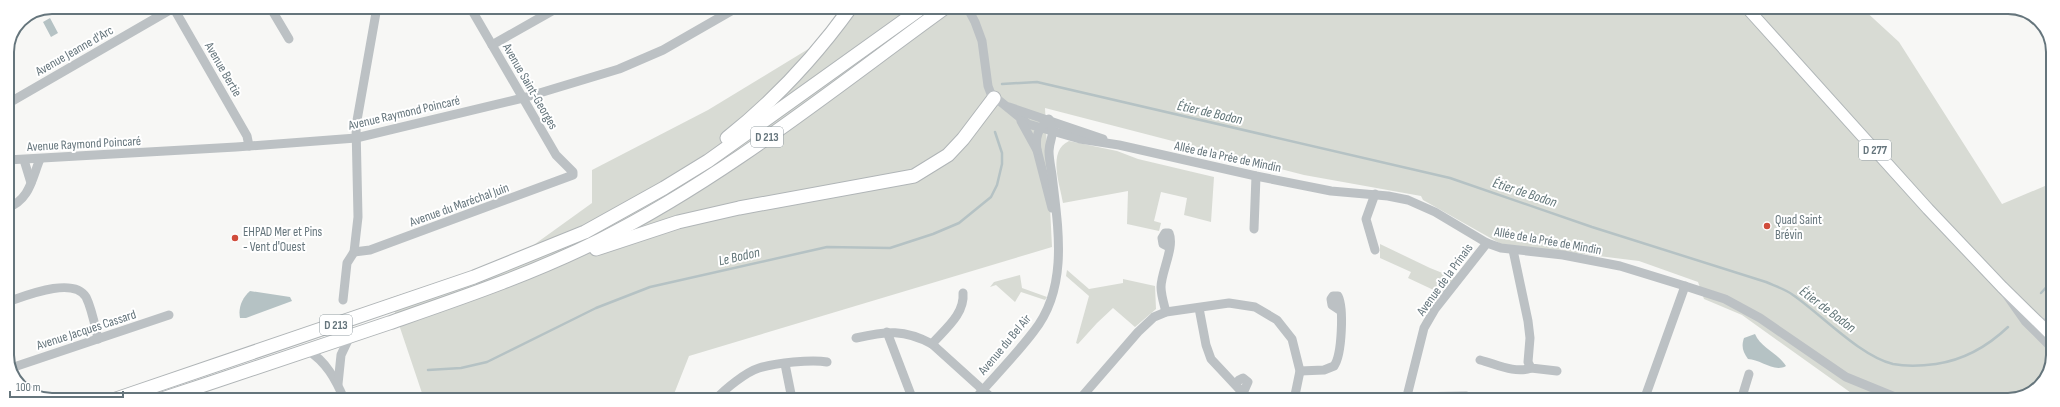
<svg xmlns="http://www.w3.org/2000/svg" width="2060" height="407" viewBox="0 0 2060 407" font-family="'Sofia Sans Condensed',sans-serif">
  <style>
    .green { fill: #d8dbd4 }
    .water { fill: #b5c2c4 }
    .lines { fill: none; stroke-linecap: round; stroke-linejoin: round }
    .stream { stroke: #b5c2c4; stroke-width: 2.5 }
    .major-casing { stroke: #b0b6b8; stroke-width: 13 }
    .highway-casing { stroke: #b0b5b7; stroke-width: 15 }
    .minor { stroke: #bcc1c4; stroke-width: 9 }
    .major { stroke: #fff; stroke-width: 11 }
    .highway { stroke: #fff; stroke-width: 13 }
    .poi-dot { fill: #d04c3b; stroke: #fff; stroke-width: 1.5 }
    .labels { text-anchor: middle; stroke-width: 4; stroke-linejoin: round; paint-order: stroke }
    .shield { fill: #fff; stroke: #939ea3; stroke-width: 1 }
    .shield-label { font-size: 12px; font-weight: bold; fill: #65757c }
    .street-label { font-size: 13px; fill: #65757c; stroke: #fff }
    .poi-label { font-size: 13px; fill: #65757c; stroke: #fff; text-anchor: start }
    .water-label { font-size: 14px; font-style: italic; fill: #607477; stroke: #fff }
    .rim { fill: none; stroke: #65757c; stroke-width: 2 }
  </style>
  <rect width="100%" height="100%" fill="#f7f7f5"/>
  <!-- green -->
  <g class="green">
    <path d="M860 7 1862 8 1899 42 2002 204 2052 183V364L2038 389 2008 400H1861L1742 315 1704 299 1698 282 1639 261 1501 244 1423 200 1421 196 1304 175 1045 108 1052 247 689 356 672 399H424L390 298 517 257 592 203V170L708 110 846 26Z"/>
    <path d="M1069 141 1117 151 1138 159 1214 177 1211 222 1184 215 1187 198 1161 192 1154 221 1161 223 1159 231 1127 224 1128 191 1063 203C1060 184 1047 151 1069 141Z"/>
    <path d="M1380 244 1430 268 1455 278 1440 293 1408 278 1411 272 1380 258Z"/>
    <path d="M1067 270 1089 289 1123 283V279L1155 286 1156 309 1135 327 1113 308 1097 323 1078 344 1076 343 1089 296 1066 276Z"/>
    <path d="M1020 275 1022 288 1047 297 1045 300 1021 292 1015 302 996 285 990 287 994 282Z"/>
  </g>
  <!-- water -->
  <g class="water">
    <path d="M50 18 58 33 51 37 43 22Z"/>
    <path d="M250 291 290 297 292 301 246 318H240C238 308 242 298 250 291Z"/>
    <path d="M1755 334C1761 348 1778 353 1786 366 1774 373 1760 359 1748 359 1743 352 1741 347 1744 338Z"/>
  </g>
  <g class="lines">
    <!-- stream -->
    <g class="stream">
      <path d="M1002 84 1037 82 1450 178 1592 227 1766 282C1775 286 1785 289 1793 295 1822 315 1860 356 1893 364 1908 367 1922 366 1936 364 1963 360 1988 346 2008 327"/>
      <path d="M2041 293 2052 281"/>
      <path d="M428 370 461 368 487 362 596 308 650 287 827 247 890 248 933 234 959 223 991 197 997 185 1002 164V153L995 132"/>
    </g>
    <defs>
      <path id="major" d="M1747 8 1928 209 2002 287 2052 336"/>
      <g id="highway">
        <path d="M727 138C775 100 815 57 851 7"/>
        <path d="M596 249 678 222 739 208 914 176 948 155 963 139 994 98"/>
        <path d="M116 399 474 277 585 232 664 188 708 161 923 7"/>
        <path d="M162 399C238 374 314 348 389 323 461 298 532 274 600 240 724 178 834 88 946 7"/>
      </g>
    </defs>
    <!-- major casing -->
    <use href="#major" class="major-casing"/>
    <!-- highway casing -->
    <use href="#highway" class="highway-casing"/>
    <!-- minor -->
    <g class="minor">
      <path d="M173 7 247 136 249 146"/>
      <path d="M270 7 289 39"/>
      <path d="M967 7 975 22 982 41 988 86 991 94 1028 124 1080 139 1119 145 1256 176 1331 191 1388 196 1408 200 1435 212 1487 243 1501 248 1563 255 1620 266 1685 286 1725 299 1760 318 1846 377 1895 397 1909 400"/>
      <path d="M492 45 559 7"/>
      <path d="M7 104 175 7"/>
      <path d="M1009 107 1103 139"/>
      <path d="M1021 121 1037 150 1052 208"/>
      <path d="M7 160 236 147 356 138 523 98 619 69 663 50 738 7"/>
      <path d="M24 160 31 183"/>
      <path d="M1375 194 1366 219 1375 250"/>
      <path d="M7 208C30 200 32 178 40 159"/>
      <path d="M1254 229 1256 176"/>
      <path d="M1513 250 1528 321 1530 338 1528 362 1531 368 1557 371"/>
      <path d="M354 252 370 250 573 175V172L556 155 470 7"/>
      <path d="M2006 294 2025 321 2052 348"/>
      <path d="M343 300 347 263 354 252 358 217 356 126 377 7"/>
      <path d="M7 302C25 296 73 276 86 297 92 309 95 326 98 339"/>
      <path d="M1199 308 1206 345 1211 359 1240 390 1244 391 1248 382 1243 378 1239 380 1236 384"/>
      <path d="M1166 312C1164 304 1161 295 1161 287 1161 272 1175 247 1169 233H1165L1162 238 1163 244 1169 247"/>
      <path d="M2037 320 2052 327"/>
      <path d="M887 332 913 400"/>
      <path d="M856 338C887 331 904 329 932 344L994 400"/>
      <path d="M932 344C945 329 965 314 963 293"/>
      <path d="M307 350C326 361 336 380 344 399"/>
      <path d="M1480 360C1496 364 1515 374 1531 368"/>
      <path d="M785 364 792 399"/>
      <path d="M11 368 169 315"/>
      <path d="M1300 371 1324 370 1334 366C1342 355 1344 308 1338 296H1333L1331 299 1332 305 1341 311"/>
      <path d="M338 384 341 355 350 336"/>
      <path d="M1407 397 1466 396"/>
      <path d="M716 399C725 389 746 372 759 368 775 363 812 359 827 362"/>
      <path d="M974 400C994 377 1016 355 1034 331 1069 287 1058 227 1052 175 1051 168 1049 159 1049 151 1050 135 1056 137 1049 119 1038 129 1035 136 1037 150"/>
      <path d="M1079 400 1138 332 1154 317 1166 312 1229 303 1255 307 1277 320 1292 339 1300 371 1294 400"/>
      <path d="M1132 400 1140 398 1143 400"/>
      <path d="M1406 400 1424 328 1435 309 1487 243"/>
      <path d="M1644 400 1685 286"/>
      <path d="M1741 400 1749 374"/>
    </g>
    <!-- major -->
    <use href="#major" class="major"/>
    <!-- highway -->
    <use href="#highway" class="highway"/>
  </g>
  <!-- markers -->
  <g class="poi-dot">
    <circle cx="1767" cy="226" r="4"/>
    <circle cx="235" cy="238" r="4"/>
  </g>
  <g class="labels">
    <!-- shield labels -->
    <g class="shield">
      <rect x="751" y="127" width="32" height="20" rx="3"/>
      <rect x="1859" y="140" width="32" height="20" rx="3"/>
      <rect x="320" y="315" width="32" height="20" rx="3"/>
    </g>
    <g class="shield-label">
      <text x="767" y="141">D 213</text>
      <text x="1875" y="154">D 277</text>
      <text x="336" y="329">D 213</text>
    </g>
    <!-- street labels -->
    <g class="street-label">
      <text transform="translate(74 50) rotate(-30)" y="5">Avenue Jeanne d'Arc</text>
      <text transform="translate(224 69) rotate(60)" y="5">Avenue Bertie</text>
      <text transform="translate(531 86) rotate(60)" y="5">Avenue Saint-Georges</text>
      <text transform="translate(404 112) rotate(-13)" y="5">Avenue Raymond Poincaré</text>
      <text transform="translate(84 143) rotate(-3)" y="5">Avenue Raymond Poincaré</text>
      <text transform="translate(1228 156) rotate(12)" y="5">Allée de la Prée de Mindin</text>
      <text transform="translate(459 204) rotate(-20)" y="5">Avenue du Maréchal Juin</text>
      <text transform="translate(1548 240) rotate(10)" y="5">Allée de la Prée de Mindin</text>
      <text transform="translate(1444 279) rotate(-54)" y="5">Avenue de la Prinais</text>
      <text transform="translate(86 329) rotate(-18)" y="5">Avenue Jacques Cassard</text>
      <text transform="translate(1004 344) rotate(-50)" y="5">Avenue du Bel Air</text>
    </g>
    <!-- poi labels -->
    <g class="poi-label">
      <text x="1775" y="224">Quad Saint<tspan x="1775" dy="15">Brévin</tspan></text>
      <text x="243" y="236">EHPAD Mer et Pins<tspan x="243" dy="15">- Vent d'Ouest</tspan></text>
    </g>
    <!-- water labels -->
    <g class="water-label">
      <text transform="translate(1210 112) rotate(13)" y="5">Étier de Bodon</text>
      <text transform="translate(1525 192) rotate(18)" y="5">Étier de Bodon</text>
      <text transform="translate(739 256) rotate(-13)" y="5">Le Bodon</text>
      <text transform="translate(1828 309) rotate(37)" y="5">Étier de Bodon</text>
    </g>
  </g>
  <!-- crop -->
  <path d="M0 0H2060V407H0ZM52 14H2008A38 38 0 0 1 2046 52V355A38 38 0 0 1 2008 393H52A38 38 0 0 1 14 355V52A38 38 0 0 1 52 14Z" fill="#fff" fill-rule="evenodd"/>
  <path class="rim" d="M52 14H2008A38 38 0 0 1 2046 52V355A38 38 0 0 1 2008 393H52A38 38 0 0 1 14 355V52A38 38 0 0 1 52 14Z"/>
  <!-- scale -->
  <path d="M10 391v6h113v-6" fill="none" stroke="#65757c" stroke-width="2"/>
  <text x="16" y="391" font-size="12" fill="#65757c" stroke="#ffffff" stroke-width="3" paint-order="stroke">100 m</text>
</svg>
